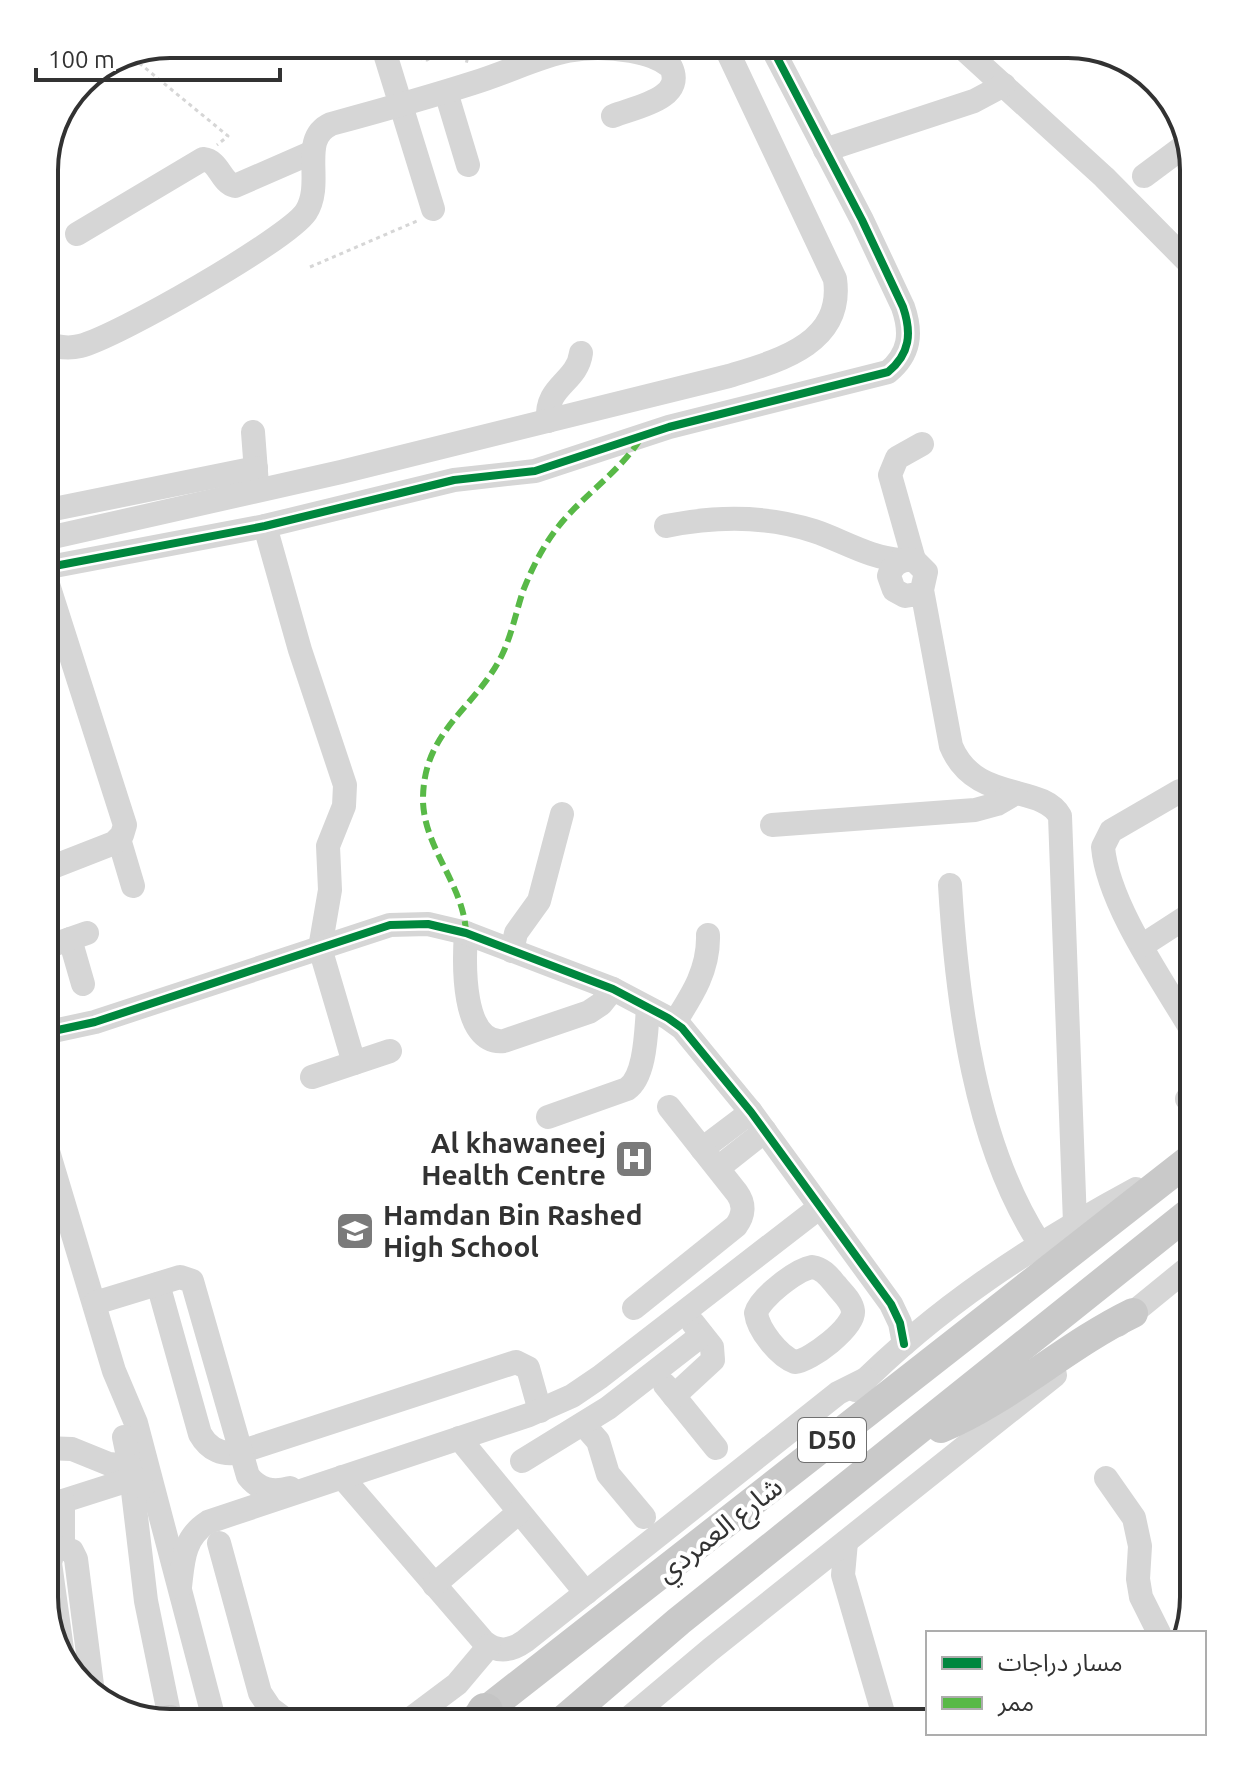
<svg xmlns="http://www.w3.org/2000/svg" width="1238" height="1767" viewBox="0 0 1238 1767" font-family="Ubuntu,'Noto Sans Arabic',sans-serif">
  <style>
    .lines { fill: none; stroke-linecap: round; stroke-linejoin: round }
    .path { stroke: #d6d6d6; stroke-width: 3; stroke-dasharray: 4 4; stroke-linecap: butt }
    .minor { stroke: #d6d6d6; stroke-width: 24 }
    .major { stroke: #c9c9c9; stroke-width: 30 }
    .highway { stroke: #c4c4c4; stroke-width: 36 }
    .quiet { stroke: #58b947; stroke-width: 6; stroke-dasharray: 12 6; stroke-linecap: butt }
    .cycleway-casing { stroke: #fff; stroke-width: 13 }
    .cycleway { stroke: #00873e; stroke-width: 8 }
    .labels { text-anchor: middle; stroke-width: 8; stroke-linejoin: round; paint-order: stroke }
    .shield { fill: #fff; stroke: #707070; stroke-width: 2 }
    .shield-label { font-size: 26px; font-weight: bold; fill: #323232 }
    .poi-label { font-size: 28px; font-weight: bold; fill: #323232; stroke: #fff; text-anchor: end }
    .street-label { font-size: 28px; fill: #323232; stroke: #fff }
    .rim { fill: none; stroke: #323232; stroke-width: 4 }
  </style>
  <rect width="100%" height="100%" fill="#fff"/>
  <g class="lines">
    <!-- path -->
    <g class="path">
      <path d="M412 44 416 57 427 60 436 55 440 44"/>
      <path d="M461 44 464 51 470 49 466 64"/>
      <path d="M133 58 228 136 217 145"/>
      <path d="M310 267 417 221"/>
    </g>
    <!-- minor -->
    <g class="minor">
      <path d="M382 44 433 209"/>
      <path d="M958 44 1104 177 1194 268"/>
      <path d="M446 92 468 165"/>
      <path d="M825 150 974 101 1004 85"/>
      <path d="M1144 176 1187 144"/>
      <path d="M77 234 203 159C220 161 220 182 235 186L313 152"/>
      <path d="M44 343C56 347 68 349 80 346 115 338 288 239 306 212 325 182 298 139 331 124 379 111 426 98 473 83 534 64 564 39 631 51 646 54 659 57 671 67 686 99 635 107 613 116"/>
      <path d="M548 421C545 385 577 383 581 353"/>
      <path d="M253 432 257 485"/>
      <path d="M49 510 256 468"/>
      <path d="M265 526 300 650 345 785 344 806 328 846 330 890 320 948 354 1063"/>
      <path d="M666 526C716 516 765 515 814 531 844 541 869 558 902 560"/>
      <path d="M44 539 341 472 729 376C778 361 844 344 835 279L724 44"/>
      <path d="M914 560 890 475 897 458 922 444"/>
      <path d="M44 568 265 526 454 480 535 471 669 427 888 372C910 354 912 333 903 307L862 220 770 44"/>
      <path d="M922 590 917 594 905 596 894 590 889 576C892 564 901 558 914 560L926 572 922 590 951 746C975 804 1041 783 1060 816L1075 1223"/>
      <path d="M1180 791 1111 831 1103 847C1108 905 1164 983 1194 1034"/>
      <path d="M772 825 975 810 997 804 1016 793"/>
      <path d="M119 839 133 886"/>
      <path d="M44 874 50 868 114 843 122 835 125 825 44 572"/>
      <path d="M950 885C957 1002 975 1145 1040 1244"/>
      <path d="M466 933C464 961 461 1046 504 1041L589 1012 601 1004 613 989"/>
      <path d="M70 939 83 984"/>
      <path d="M1143 945 1194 912"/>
      <path d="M44 948 87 933"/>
      <path d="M512 951 516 933 539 901 562 814"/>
      <path d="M675 1022C693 994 709 969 708 935"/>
      <path d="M44 1033 95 1022 390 925 428 924 466 933 613 989 668 1018 682 1028 751 1112 891 1304 900 1323 904 1344"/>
      <path d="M312 1077 390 1051"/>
      <path d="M1187 1099 1194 1094"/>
      <path d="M548 1117 627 1089C646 1076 646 1030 648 1009"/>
      <path d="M44 1138 114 1371 136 1423 215 1723"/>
      <path d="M702 1149 751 1112"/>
      <path d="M718 1168 765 1131"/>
      <path d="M812 1267C824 1269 829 1277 836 1285 842 1293 852 1301 853 1311 855 1327 810 1361 795 1362 779 1356 758 1330 756 1313 760 1298 796 1270 812 1267Z"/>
      <path d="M158 1284 200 1434C209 1450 223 1456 240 1452L516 1362 528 1368 540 1411"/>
      <path d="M95 1303 180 1277 192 1281 248 1476C259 1490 273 1493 290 1488"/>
      <path d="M634 1308 736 1226C744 1215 745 1204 737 1193L669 1107"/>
      <path d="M1118 1325 1194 1263"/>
      <path d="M665 1385 716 1448"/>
      <path d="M855 1390C937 1307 1034 1244 1136 1189"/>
      <path d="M674 1396 713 1360 712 1347 693 1323"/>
      <path d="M584 1425 598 1441 608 1474 644 1517"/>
      <path d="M124 1437 130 1466 146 1601 171 1723"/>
      <path d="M459 1438 586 1593"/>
      <path d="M44 1448 72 1449 109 1464 130 1466"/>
      <path d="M522 1461 608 1408 702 1335"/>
      <path d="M342 1477 484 1642C498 1653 511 1651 525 1641L838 1393 866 1379"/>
      <path d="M1106 1478 1134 1518 1140 1546 1138 1579 1141 1597 1159 1633"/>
      <path d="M63 1501 132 1479 143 1487"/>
      <path d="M63 1501V1548"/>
      <path d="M846 1542 843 1575 886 1723"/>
      <path d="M219 1543 260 1693 270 1708 290 1723"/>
      <path d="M434 1585 519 1512"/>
      <path d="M180 1587C183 1561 183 1538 208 1522L529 1415 572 1396 600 1377 820 1207"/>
      <path d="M64 1664 50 1563 53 1552 63 1548 72 1551 76 1559 93 1693"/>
      <path d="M405 1723 457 1684 489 1646"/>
      <path d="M623 1723 711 1649 1055 1375"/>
    </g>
    <!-- major -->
    <g class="major">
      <path d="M941 1428C1010 1399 1065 1346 1133 1313"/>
      <path d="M170 1723V1720"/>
      <path d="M470 1723 1194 1156"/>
      <path d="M560 1723 679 1621 1194 1209"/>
    </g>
    <!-- highway -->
    <path class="highway" d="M478 1723 485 1711"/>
    <!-- quiet -->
    <path class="quiet" d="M466 933C464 885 425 850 423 802 422 730 475 710 502 655 512 634 516 612 523 591 532 568 543 546 558 527 583 495 620 472 641 438"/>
    <defs>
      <g id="cycleway">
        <path d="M44 568 265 526 454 480 535 471 669 427 888 372C910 354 912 333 903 307L862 220 770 44"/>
        <path d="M44 1033 95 1022 390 925 428 924 466 933 613 989 668 1018 682 1028 751 1112 891 1304 900 1323 904 1344"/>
      </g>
    </defs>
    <!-- cycleway casing -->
    <use href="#cycleway" class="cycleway-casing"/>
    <!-- cycleway -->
    <use href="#cycleway" class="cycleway"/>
  </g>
  <!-- icons -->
  <defs>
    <symbol id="hospital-square" viewBox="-11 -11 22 22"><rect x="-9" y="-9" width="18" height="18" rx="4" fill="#7a7a7a" stroke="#fff"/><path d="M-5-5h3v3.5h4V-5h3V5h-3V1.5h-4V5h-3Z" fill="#fff"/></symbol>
    <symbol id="school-square" viewBox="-11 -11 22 22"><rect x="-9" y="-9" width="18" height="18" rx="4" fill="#7a7a7a" stroke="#fff"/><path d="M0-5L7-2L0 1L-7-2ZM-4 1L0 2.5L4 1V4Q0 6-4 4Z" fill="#fff"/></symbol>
  </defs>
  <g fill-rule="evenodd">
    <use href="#hospital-square" x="612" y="1137" width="44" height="44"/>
    <use href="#school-square" x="333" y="1209" width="44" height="44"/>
  </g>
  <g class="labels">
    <!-- shield labels -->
    <rect class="shield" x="798" y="1418" width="68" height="44" rx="6"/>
    <g class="shield-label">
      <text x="832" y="1449">D50</text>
    </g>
    <!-- poi labels -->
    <g class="poi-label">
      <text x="606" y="1153">Al khawaneej<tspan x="606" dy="32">Health Centre</tspan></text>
      <text x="383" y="1225" text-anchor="start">Hamdan Bin Rashed<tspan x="383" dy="32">High School</tspan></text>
    </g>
    <!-- street labels -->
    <g class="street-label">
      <text transform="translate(719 1529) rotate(-38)" y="10">شارع العمردي</text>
    </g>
  </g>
  <!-- crop -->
  <path d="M0 0H1238V1767H0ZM170 58H1068A112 112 0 0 1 1180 170V1597A112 112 0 0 1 1068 1709H170A112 112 0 0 1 58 1597V170A112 112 0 0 1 170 58Z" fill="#fff" fill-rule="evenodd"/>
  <path class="rim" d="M170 58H1068A112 112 0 0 1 1180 170V1597A112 112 0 0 1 1068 1709H170A112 112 0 0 1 58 1597V170A112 112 0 0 1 170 58Z"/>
  <!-- legend -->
  <rect x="926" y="1631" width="280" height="104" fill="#ffffff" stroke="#adadad" stroke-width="2"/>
  <rect x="942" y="1657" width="40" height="12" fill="#00873e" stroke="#adadad" stroke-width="2"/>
  <text x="998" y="1671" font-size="24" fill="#323232">مسار دراجات</text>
  <rect x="942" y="1697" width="40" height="12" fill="#58b947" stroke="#adadad" stroke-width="2"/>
  <text x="998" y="1711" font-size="24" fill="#323232">ممر</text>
  <!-- scale -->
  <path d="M36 68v12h244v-12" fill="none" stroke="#323232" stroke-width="4"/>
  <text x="48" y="68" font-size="24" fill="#323232" stroke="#ffffff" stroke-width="6" paint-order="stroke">100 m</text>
</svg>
